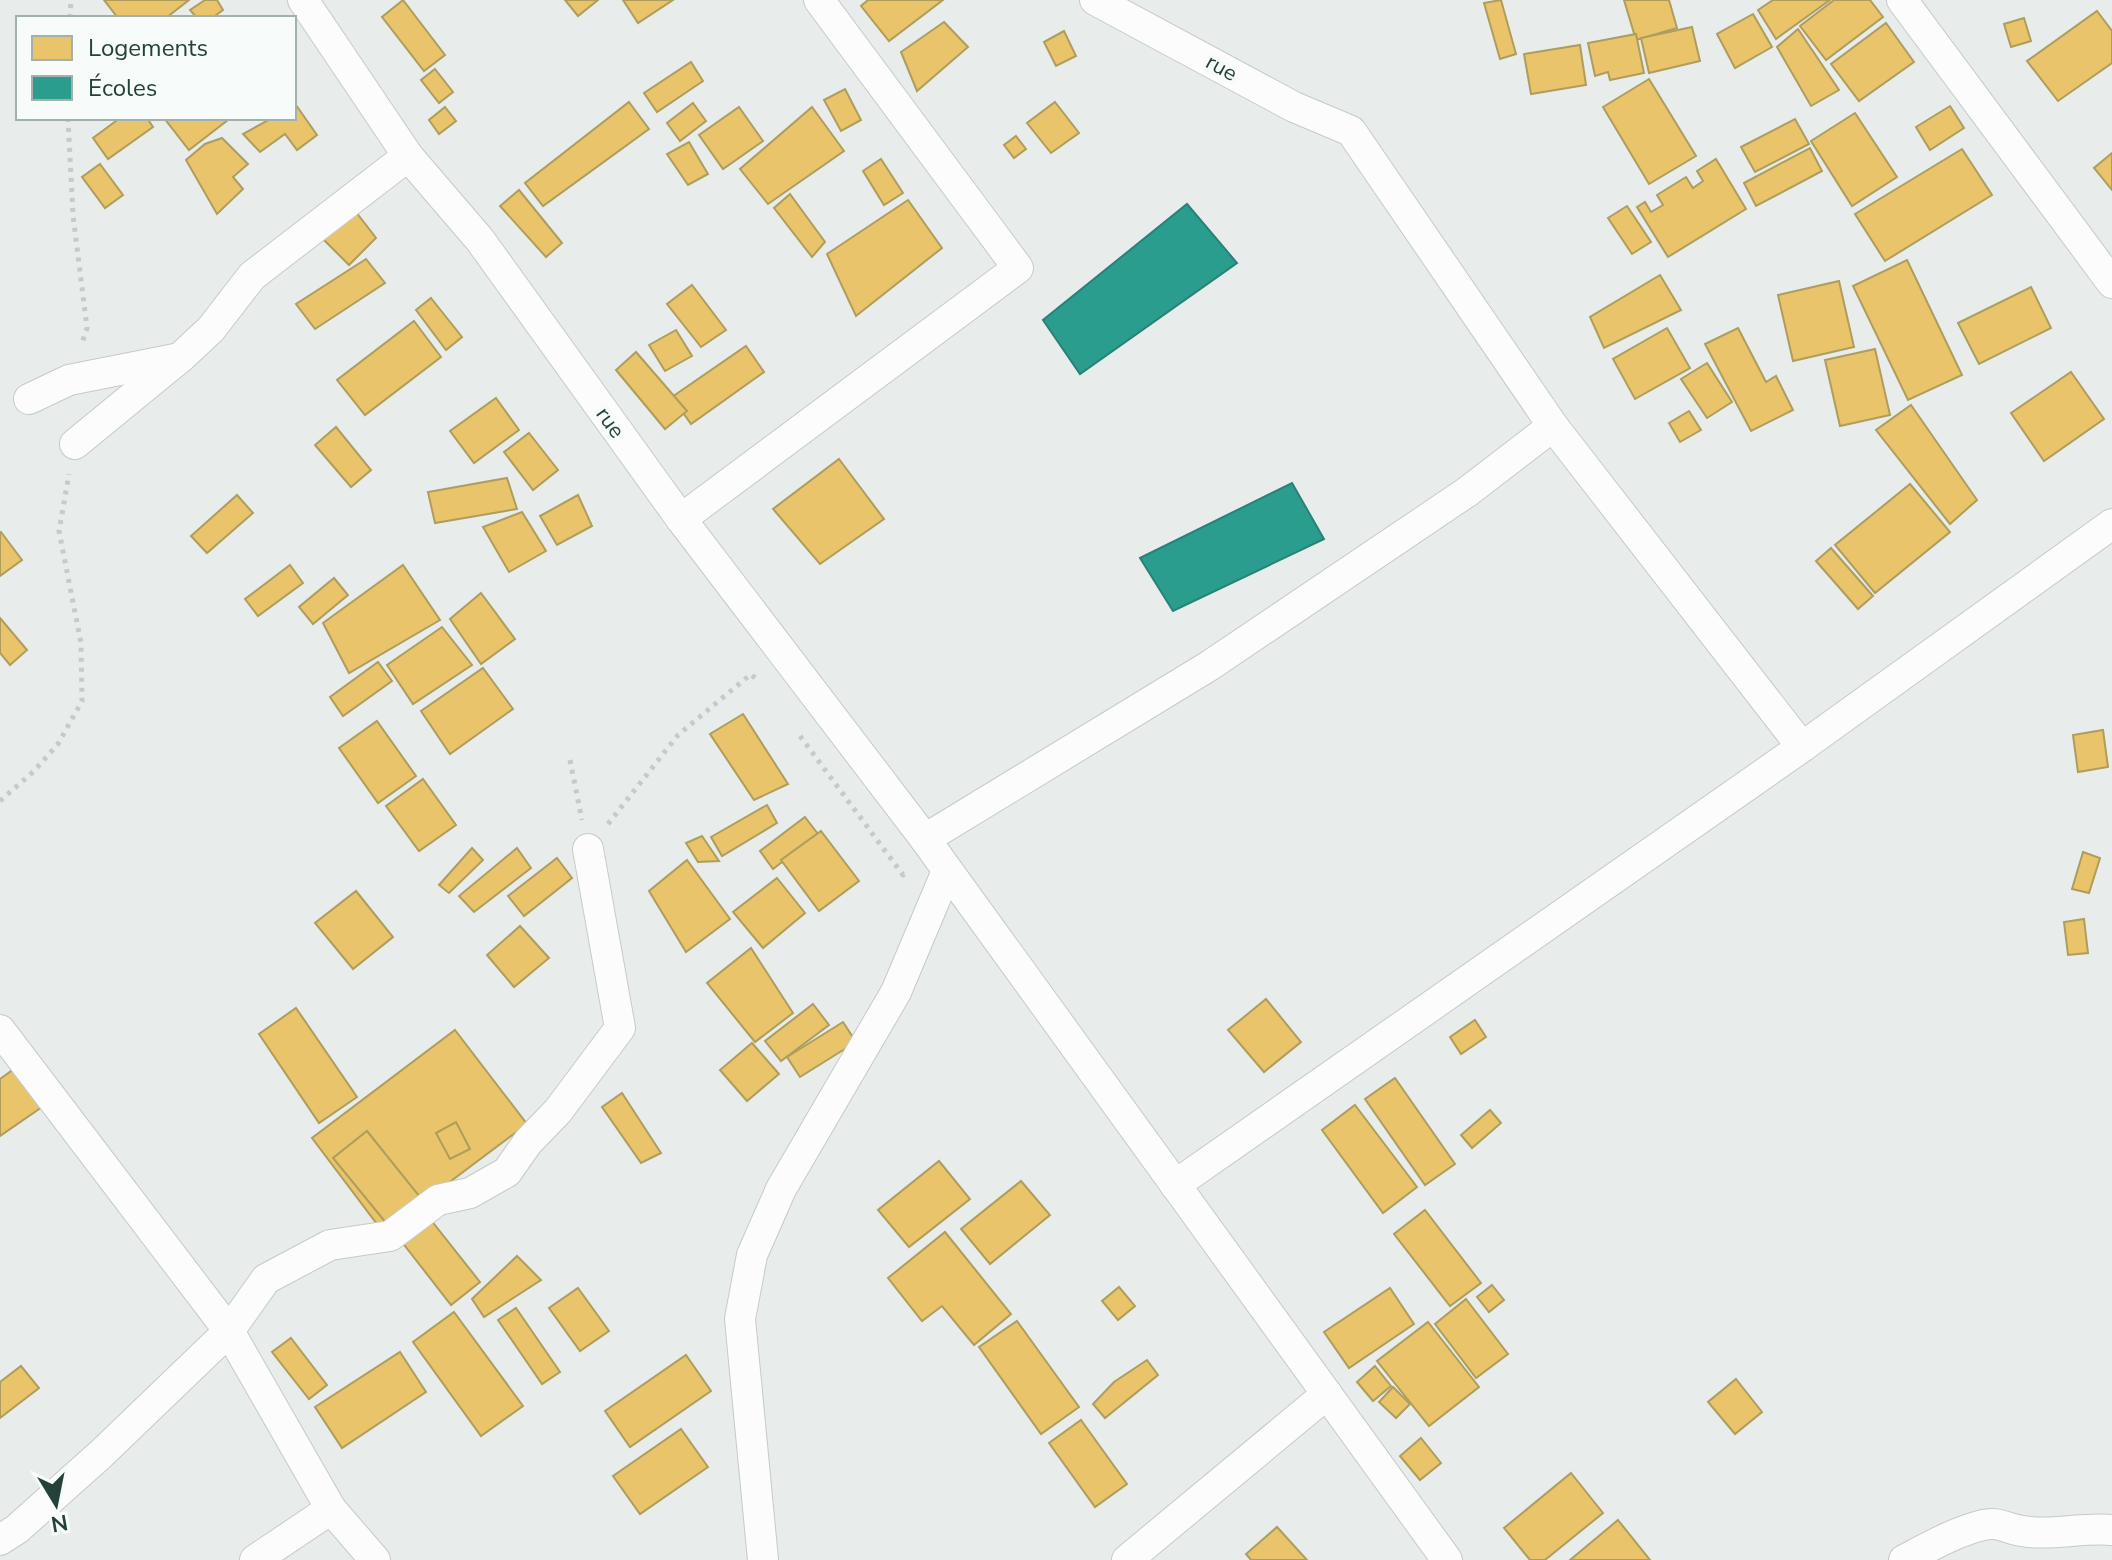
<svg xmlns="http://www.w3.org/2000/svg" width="2112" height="1560" viewBox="0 0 2112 1560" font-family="'Nunito Sans',sans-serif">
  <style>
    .homes { fill: #e9c46a; stroke: #ae9d5c; stroke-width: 2 }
    .schools { fill: #2a9d8f; stroke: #288276; stroke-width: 2 }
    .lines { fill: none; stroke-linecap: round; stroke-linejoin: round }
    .minor-casing { stroke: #c5cac8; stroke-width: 32 }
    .path { stroke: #c3ccca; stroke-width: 5; stroke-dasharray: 4 6; stroke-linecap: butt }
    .minor { stroke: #fcfcfc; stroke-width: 30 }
    .labels { text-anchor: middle; stroke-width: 8; stroke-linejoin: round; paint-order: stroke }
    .street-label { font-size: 22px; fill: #24423a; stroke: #f7fbf9 }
  </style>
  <rect width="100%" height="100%" fill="#e8edeb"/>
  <!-- homes -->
  <g class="homes">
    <path d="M104 0H189L166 18H118Z"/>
    <path d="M205 0H217L223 10 212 18H197L190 10Z"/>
    <path d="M403 0 445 55 424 71 382 17Z"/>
    <path d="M565 0H598L578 16Z"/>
    <path d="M623 0H673L638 23Z"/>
    <path d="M868 0H943L889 41 861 6Z"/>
    <path d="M1501 0 1516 54 1500 59 1484 3Z"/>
    <path d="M1624 0H1669L1677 28 1636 40Z"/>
    <path d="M1773 0H1830L1776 39 1758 10Z"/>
    <path d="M1834 0H1870L1883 17 1826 60 1800 26Z"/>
    <path d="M2097 11 2112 31V63L2058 101 2027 61Z"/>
    <path d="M1753 14 1772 47 1735 68 1717 34Z"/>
    <path d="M2024 18 2031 41 2011 47 2004 24Z"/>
    <path d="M944 22 968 47 917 91 901 52Z"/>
    <path d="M1886 23 1914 62 1859 101 1831 64Z"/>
    <path d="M1692 27 1700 61 1649 73 1641 38Z"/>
    <path d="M1798 29 1839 90 1811 106 1777 47Z"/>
    <path d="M1064 31 1076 56 1056 66 1044 42Z"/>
    <path d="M1636 34 1644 73 1610 80 1608 72 1595 76 1588 43Z"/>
    <path d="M1580 45 1586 85 1531 94 1524 54Z"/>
    <path d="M691 62 703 81 657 112 644 93Z"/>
    <path d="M435 69 453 92 439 103 421 80Z"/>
    <path d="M1649 79 1696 156 1649 184 1603 107Z"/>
    <path d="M845 89 861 120 841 131 824 100Z"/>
    <path d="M629 102 649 129 543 206 525 183Z"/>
    <path d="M1055 102 1079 133 1051 153 1027 123Z"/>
    <path d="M693 103 706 121 680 141 667 123Z"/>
    <path d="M296 105 317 135 297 150 285 134 260 152 243 134 272 118H294V106Z"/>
    <path d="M1950 106 1964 128 1930 150 1916 127Z"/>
    <path d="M445 107 456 121 439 134 429 120Z"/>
    <path d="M739 107 763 141 723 169 699 135Z"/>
    <path d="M812 107 844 151 768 204 740 169Z"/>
    <path d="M1855 113 1897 177 1852 206 1811 141Z"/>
    <path d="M120 118H147L153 127 108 159 93 138Z"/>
    <path d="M164 118H227L228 120 189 150Z"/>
    <path d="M1795 119 1809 144 1755 172 1741 147Z"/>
    <path d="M1016 136 1026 149 1014 158 1004 145Z"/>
    <path d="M222 138 248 164 233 177 243 189 217 214 186 160 205 144Z"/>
    <path d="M689 142 708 174 688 185 667 154Z"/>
    <path d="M1810 148 1822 171 1756 206 1744 183Z"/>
    <path d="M1962 149 1992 195 1885 261 1855 214Z"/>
    <path d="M2112 153V190L2094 168Z"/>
    <path d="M881 159 903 193 884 205 863 171Z"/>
    <path d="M1716 159 1746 209 1668 257 1637 207 1645 202 1651 212 1663 205 1657 195 1686 177 1693 188 1703 181 1697 171Z"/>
    <path d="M100 164 123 195 105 208 82 177Z"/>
    <path d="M519 190 562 243 546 257 500 206Z"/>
    <path d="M790 194 825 242 812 257 774 208Z"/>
    <path d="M908 200 942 248 856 316 827 254Z"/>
    <path d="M1627 206 1651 242 1632 254 1608 218Z"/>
    <path d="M356 212 376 238 349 265 322 238Z"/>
    <path d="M366 259 385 283 315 329 296 304Z"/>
    <path d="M1907 260 1962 375 1908 400 1853 286Z"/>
    <path d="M1660 275 1681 310 1604 348 1590 317Z"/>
    <path d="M1839 281 1854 347 1793 361 1778 295Z"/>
    <path d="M692 285 726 330 701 347 667 304Z"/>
    <path d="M2031 287 2051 328 1979 364 1958 323Z"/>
    <path d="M431 298 462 337 446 350 416 310Z"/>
    <path d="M414 321 441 357 365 415 337 380Z"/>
    <path d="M1667 328 1690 368 1635 399 1613 359Z"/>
    <path d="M1738 328 1766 382 1776 376 1793 410 1751 431 1705 344Z"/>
    <path d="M676 330 692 356 665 371 649 345Z"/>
    <path d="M746 346 764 372 691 424 672 397Z"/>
    <path d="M1875 349 1890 415 1840 426 1825 360Z"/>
    <path d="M636 352 687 411 665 429 616 370Z"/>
    <path d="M1707 363 1732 402 1707 418 1681 379Z"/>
    <path d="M2071 372 2104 419 2044 461 2011 413Z"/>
    <path d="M496 398 519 430 474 463 450 431Z"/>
    <path d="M1911 405 1977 500 1950 524 1876 430Z"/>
    <path d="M1689 411 1701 430 1680 442 1669 423Z"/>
    <path d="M336 427 371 470 351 487 315 445Z"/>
    <path d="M529 433 558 470 533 490 504 452Z"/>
    <path d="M839 459 884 519 820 564 773 509Z"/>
    <path d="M507 478 517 509 435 523 428 492Z"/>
    <path d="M1910 484 1950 532 1875 593 1835 545Z"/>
    <path d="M237 495 253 513 207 553 191 536Z"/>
    <path d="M578 495 592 526 557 545 540 516Z"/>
    <path d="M522 512 546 551 509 572 483 527Z"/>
    <path d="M1 532 22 560 0 576V533Z"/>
    <path d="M1831 548 1873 596 1858 609 1816 561Z"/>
    <path d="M290 565 303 583 258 616 245 599Z"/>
    <path d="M403 565 440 620 349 673 323 623Z"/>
    <path d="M334 578 348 595 313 624 299 607Z"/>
    <path d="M481 593 515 639 481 664 450 619Z"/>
    <path d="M0 618 27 650 10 665 0 653Z"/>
    <path d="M442 627 472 665 413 704 387 665Z"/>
    <path d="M378 662 392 681 343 716 330 697Z"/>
    <path d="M483 668 513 709 450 754 421 711Z"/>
    <path d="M743 714 788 784 754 800 710 734Z"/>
    <path d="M377 721 416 776 378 803 339 748Z"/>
    <path d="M2103 730 2108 767 2078 772 2073 735Z"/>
    <path d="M423 779 456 825 419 851 386 806Z"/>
    <path d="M767 805 777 823 722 856 711 837Z"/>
    <path d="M805 817 818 834 773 869 760 851Z"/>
    <path d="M821 831 859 881 819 911 781 860Z"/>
    <path d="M702 836 719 861 698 862 686 843Z"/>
    <path d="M472 848 483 860 449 893 439 885Z"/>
    <path d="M517 848 531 868 474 912 459 896Z"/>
    <path d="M2083 852 2100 858 2089 893 2072 889Z"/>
    <path d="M557 858 572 878 524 916 508 896Z"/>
    <path d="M687 860 730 919 686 952 649 891Z"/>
    <path d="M777 878 805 913 763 948 733 912Z"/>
    <path d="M356 891 393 937 353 969 315 923Z"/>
    <path d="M2084 919 2088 953 2068 955 2064 922Z"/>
    <path d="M520 926 549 958 514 987 487 955Z"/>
    <path d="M751 948 793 1013 755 1042 707 983Z"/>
    <path d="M1266 999 1301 1042 1264 1072 1228 1030Z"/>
    <path d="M813 1004 829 1025 781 1061 765 1041Z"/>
    <path d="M296 1008 357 1097 319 1123 259 1034Z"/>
    <path d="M1475 1020 1486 1037 1461 1054 1450 1037Z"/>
    <path d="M843 1022 856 1042 800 1077 787 1057Z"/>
    <path d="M455 1030 527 1124 383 1232 312 1138Z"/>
    <path d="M752 1043 779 1074 747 1101 720 1070Z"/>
    <path d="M14 1069 42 1107 0 1136V1079Z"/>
    <path d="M1395 1078 1455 1164 1425 1185 1365 1099Z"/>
    <path d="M622 1093 661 1153 641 1163 602 1107Z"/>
    <path d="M1355 1105 1417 1187 1383 1213 1322 1130Z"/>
    <path d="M1490 1110 1501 1123 1472 1148 1461 1135Z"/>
    <path d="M456 1122 470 1149 450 1159 436 1133Z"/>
    <path d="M367 1131 420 1197 387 1224 333 1158Z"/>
    <path d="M939 1161 970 1199 909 1247 878 1210Z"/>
    <path d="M1021 1181 1050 1215 990 1264 961 1229Z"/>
    <path d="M1425 1210 1481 1283 1450 1306 1394 1234Z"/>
    <path d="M427 1215 480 1282 451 1305 398 1237Z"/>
    <path d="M945 1232 1011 1314 974 1345 942 1306 922 1321 888 1278Z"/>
    <path d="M517 1256 541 1280 484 1317 472 1299Z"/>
    <path d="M1492 1285 1504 1300 1489 1312 1477 1297Z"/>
    <path d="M1119 1287 1135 1306 1118 1320 1102 1301Z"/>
    <path d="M578 1288 609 1331 580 1351 549 1308Z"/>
    <path d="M1390 1288 1414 1324 1349 1368 1324 1332Z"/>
    <path d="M1466 1299 1508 1354 1476 1378 1435 1324Z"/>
    <path d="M516 1308 560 1372 542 1384 498 1320Z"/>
    <path d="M454 1312 523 1406 481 1436 413 1342Z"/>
    <path d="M1017 1321 1079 1407 1041 1434 979 1347Z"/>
    <path d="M1428 1322 1479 1387 1429 1426 1377 1361Z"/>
    <path d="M291 1338 327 1385 309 1399 272 1352Z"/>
    <path d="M400 1352 426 1392 342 1448 315 1407Z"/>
    <path d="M686 1355 711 1391 630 1447 605 1411Z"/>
    <path d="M1147 1360 1158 1375 1105 1418 1093 1404 1114 1382Z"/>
    <path d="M21 1366 39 1388 0 1418V1382Z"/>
    <path d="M1375 1366 1391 1386 1373 1401 1357 1382Z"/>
    <path d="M1736 1379 1762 1412 1735 1434 1708 1402Z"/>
    <path d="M1393 1387 1410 1404 1396 1418 1379 1402Z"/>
    <path d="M1081 1420 1127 1484 1095 1507 1049 1443Z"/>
    <path d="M681 1429 708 1467 640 1514 613 1476Z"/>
    <path d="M1421 1438 1441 1463 1420 1480 1400 1456Z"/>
    <path d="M1571 1473 1603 1513 1545 1560H1530L1504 1528Z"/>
    <path d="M1618 1520 1650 1560H1570Z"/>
    <path d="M1277 1527 1307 1560H1251L1246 1554Z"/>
  </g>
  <!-- schools -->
  <g class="schools">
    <path d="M1187 204 1237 263 1080 374 1043 320Z"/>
    <path d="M1292 483 1324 539 1173 611 1140 558Z"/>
  </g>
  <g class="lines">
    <defs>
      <g id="minor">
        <path d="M303 0 408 156 480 240 681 519 925 839 1447 1560"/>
        <path d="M1095 0 1294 107 1351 131 1553 426 1802 747"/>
        <path d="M1902 0 2112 283"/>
        <path d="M29 399 69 380 180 358 211 329 252 276 408 156"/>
        <path d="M75 444 175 362"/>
        <path d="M681 519 1018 268 819 0"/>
        <path d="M925 839 1209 666 1467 492 1553 426"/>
        <path d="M0 1030 229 1331 331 1509 375 1560"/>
        <path d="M1175 1185 1802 747 2112 524"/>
        <path d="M0 1540 17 1529 101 1454 229 1331 266 1279 330 1245 390 1236 438 1200 470 1193 507 1172 528 1142 558 1111 620 1028 588 849"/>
        <path d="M255 1560 331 1509"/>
        <path d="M763 1560 740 1319 752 1255 781 1189 896 992 947 871"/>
        <path d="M1127 1560 1327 1394"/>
        <path d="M1904 1560C1929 1547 1955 1532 1983 1525 1995 1522 2002 1526 2013 1529 2044 1538 2080 1527 2112 1530"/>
      </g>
    </defs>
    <!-- minor casing -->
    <use href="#minor" class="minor-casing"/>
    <!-- path -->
    <g class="path">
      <path d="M70 18 71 0"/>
      <path d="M68 118 73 215 87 328 82 343"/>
      <path d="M800 736 903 875 905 871"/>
      <path d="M570 760 582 820"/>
      <path d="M0 801 34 771 58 744 82 701 81 643 59 531 69 474"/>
      <path d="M608 824 678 735 751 674 758 681"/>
    </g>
    <!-- minor -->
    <use href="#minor" class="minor"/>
  </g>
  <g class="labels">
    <!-- street labels -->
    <g class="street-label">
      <text transform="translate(1222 67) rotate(29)" y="8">rue</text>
      <text transform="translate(611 422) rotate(54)" y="8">rue</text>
    </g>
  </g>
  <!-- legend -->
  <rect x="16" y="16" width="280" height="104" fill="#f7fbf9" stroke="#a3b1ad" stroke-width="2"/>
  <rect x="32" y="36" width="40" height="24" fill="#e9c46a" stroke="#a3b1ad" stroke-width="2"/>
  <text x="88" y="56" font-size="24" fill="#24423a">Logements</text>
  <rect x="32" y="76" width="40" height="24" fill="#2a9d8f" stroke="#a3b1ad" stroke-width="2"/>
  <text x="88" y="96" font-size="24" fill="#24423a">Écoles</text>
  <!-- north arrow -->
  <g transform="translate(56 1504) rotate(170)" stroke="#f7fbf9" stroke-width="6" paint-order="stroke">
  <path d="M0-6L14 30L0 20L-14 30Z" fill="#24423a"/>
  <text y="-12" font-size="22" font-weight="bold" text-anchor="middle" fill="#24423a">N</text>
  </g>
</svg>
